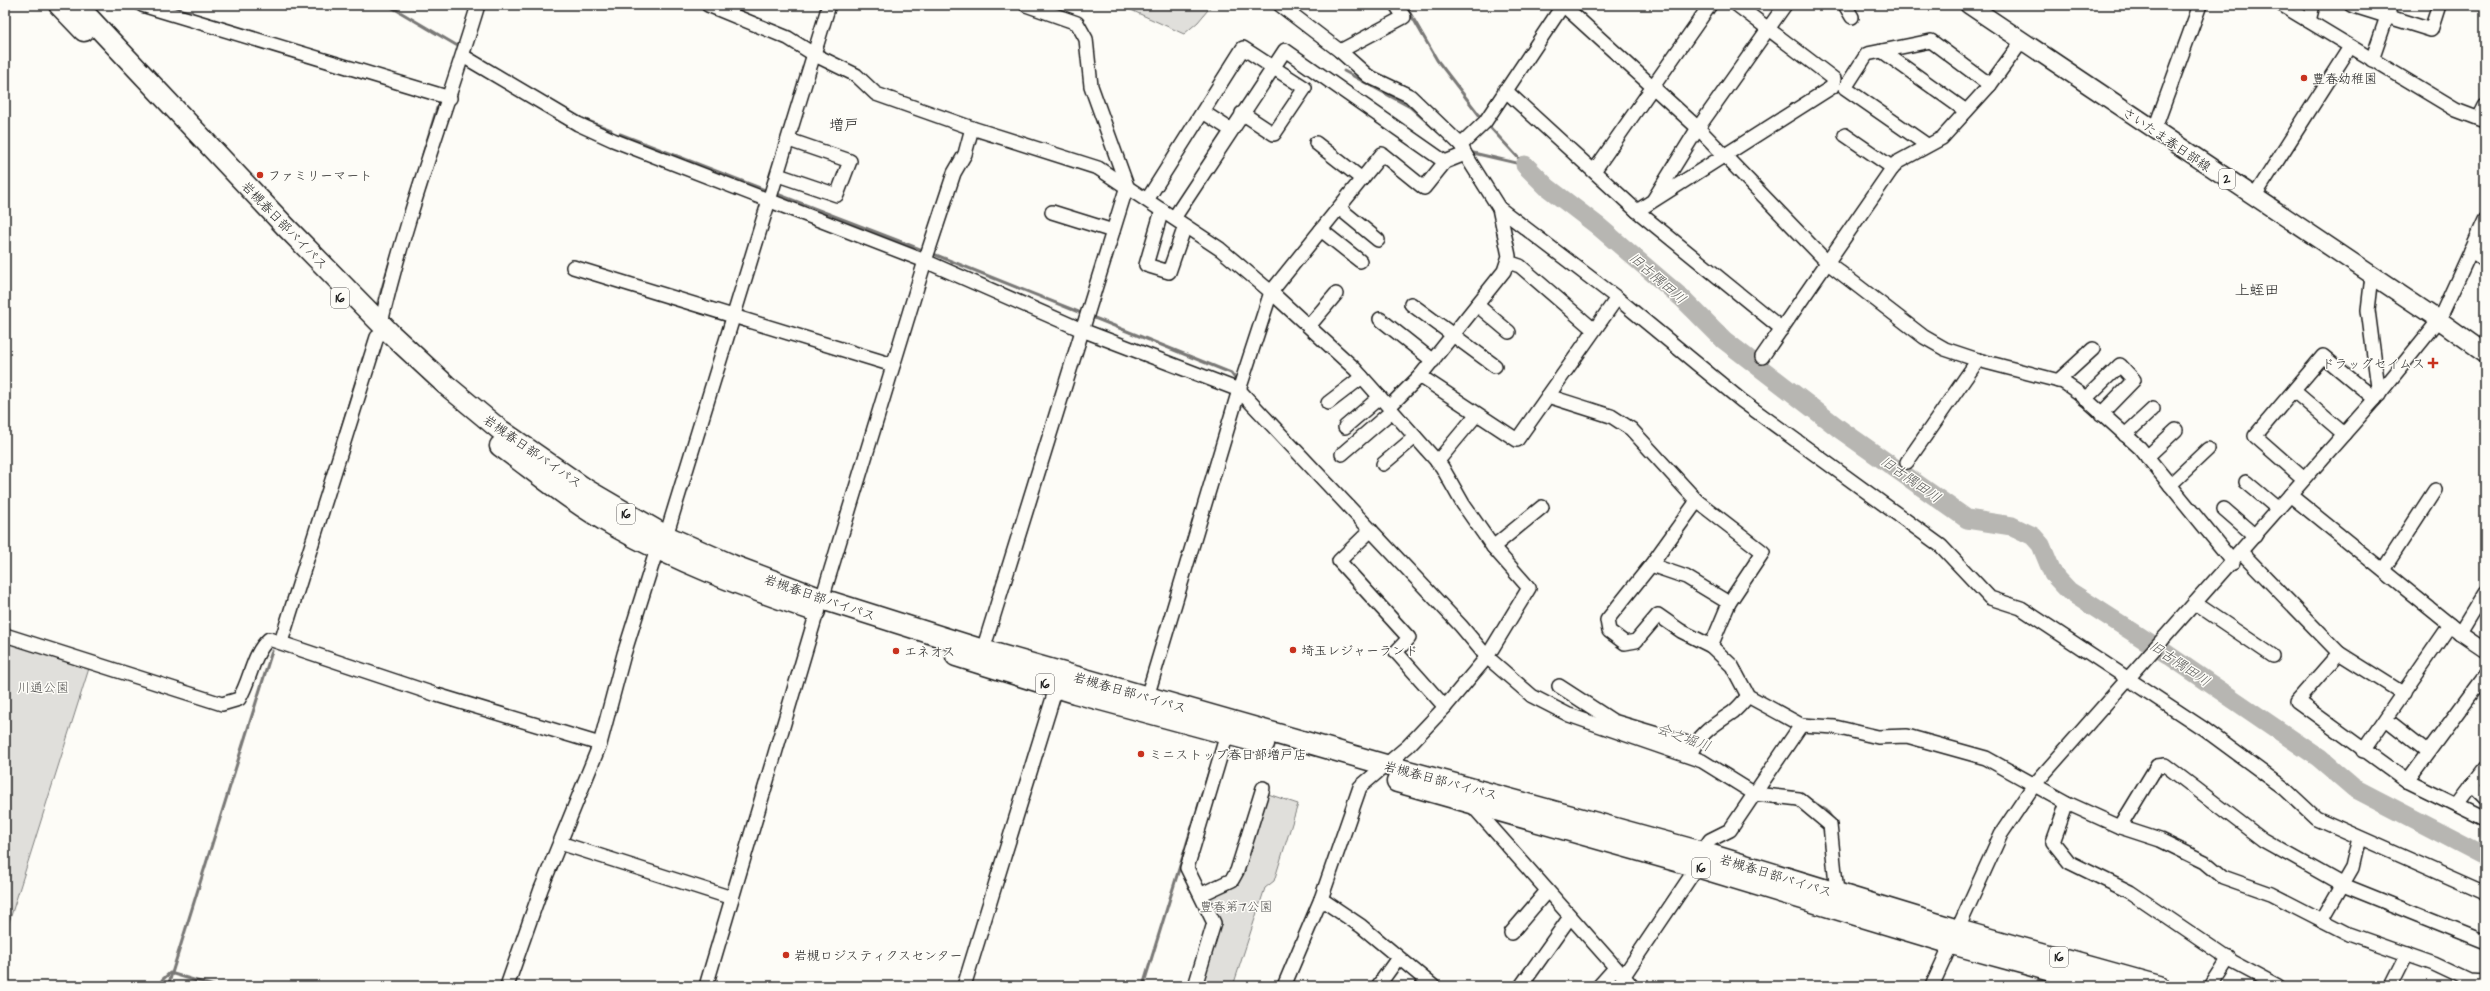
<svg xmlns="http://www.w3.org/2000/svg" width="2490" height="991" viewBox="0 0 2490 991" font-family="'Architects Daughter','Klee One',sans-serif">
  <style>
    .green { fill: #e0dfdb; stroke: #7e7e7c }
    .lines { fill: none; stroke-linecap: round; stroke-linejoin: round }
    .stream { stroke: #797876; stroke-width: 3 }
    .river { stroke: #b7b6b2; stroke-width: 19 }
    .minor-casing { stroke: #1c1c1c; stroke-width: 16 }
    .major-casing { stroke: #1c1c1c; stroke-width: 20 }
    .highway-casing { stroke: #1c1c1c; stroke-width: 23 }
    .minor { stroke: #fdfcf7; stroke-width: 13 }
    .major { stroke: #fdfcf7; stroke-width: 17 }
    .highway { stroke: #fdfcf7; stroke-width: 20 }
    .poi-dot { fill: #c8321e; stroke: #fdfcf7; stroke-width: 1.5 }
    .labels { text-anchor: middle; stroke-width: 3; stroke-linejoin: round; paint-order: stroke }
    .shield { fill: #fdfcf7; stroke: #605f5e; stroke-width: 1 }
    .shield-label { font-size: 12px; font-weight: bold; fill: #1c1c1c }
    .poi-label { font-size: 13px; fill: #1c1c1c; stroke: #fdfcf7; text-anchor: start }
    .street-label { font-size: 13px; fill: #1c1c1c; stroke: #fdfcf7 }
    .park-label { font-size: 13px; fill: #575655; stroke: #fdfcf7 }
    .water-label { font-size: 14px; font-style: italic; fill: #5a5a58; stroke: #fdfcf7 }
    .quarter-label { font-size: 15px; fill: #1c1c1c; stroke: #fdfcf7 }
  </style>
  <rect width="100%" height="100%" fill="#fdfcf7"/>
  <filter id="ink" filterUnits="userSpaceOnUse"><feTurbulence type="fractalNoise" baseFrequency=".025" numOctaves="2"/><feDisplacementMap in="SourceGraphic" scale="8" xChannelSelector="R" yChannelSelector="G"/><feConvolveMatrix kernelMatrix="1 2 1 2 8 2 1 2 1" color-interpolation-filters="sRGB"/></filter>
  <g filter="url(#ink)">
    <!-- green -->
    <g class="green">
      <path d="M1120 5H1212L1198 22 1184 34Z"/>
      <path d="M5 635 91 662 5 935Z"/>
      <path d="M1268 794 1298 804 1274 881 1265 888 1233 986H1202L1220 923 1208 895 1234 882 1263 796Z"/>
    </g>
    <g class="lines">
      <!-- stream -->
      <g class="stream">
        <path d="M388 5 456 45"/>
        <path d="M1408 5 1410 13 1437 60 1483 120"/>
        <path d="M1344 71 1410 107 1438 132"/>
        <path d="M583 119 611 130"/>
        <path d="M1487 124 1524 164"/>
        <path d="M620 134 765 190"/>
        <path d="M1469 152 1525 165"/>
        <path d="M423 154 437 108"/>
        <path d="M777 194 925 251"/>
        <path d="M936 255 1081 313"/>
        <path d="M376 309 390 261"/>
        <path d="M1092 317 1231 373 1237 381"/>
        <path d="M337 443 363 358"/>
        <path d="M1374 524 1408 561"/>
        <path d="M1451 607 1486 646"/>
        <path d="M1696 751 1731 771"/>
        <path d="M1803 795 1827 811 1833 820"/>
        <path d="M2038 980 2056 986"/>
        <path d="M160 986 162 980 170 973 214 986"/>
        <path d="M168 986 272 651"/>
        <path d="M1143 986 1210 768"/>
      </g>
      <!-- river -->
      <path class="river" d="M1525 165 1547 187 1598 226 1683 299 1724 340 1841 430 1967 519 2012 526 2033 536 2041 545 2053 574 2069 591 2167 654 2319 758 2354 788 2485 856"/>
      <defs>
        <g id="minor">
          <path d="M142 5 450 98"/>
          <path d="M708 5 788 38 815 55 856 75 876 94 972 128 1098 168 1220 249 1271 292 1355 369 1442 467 1463 504 1493 547 1529 588 1487 657 1445 707 1408 746 1360 787 1321 899 1284 986"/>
          <path d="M1280 5 1340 51 1368 76 1410 96 1461 145"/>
          <path d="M1563 5 1698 128 1828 263 1924 337 1945 349 1978 360 2063 382 2079 393 2140 448 2233 562"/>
          <path d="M1845 5 1852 17"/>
          <path d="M2282 5 2456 110 2485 121"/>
          <path d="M2351 5 2431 30 2439 5"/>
          <path d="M2309 21 2313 5"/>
          <path d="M1340 51 1404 17 1396 5"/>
          <path d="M1882 51 1966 111"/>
          <path d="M463 56 578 124 613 140 925 261 1082 330 1239 390 1461 626 1487 657 1532 696 1569 715 1702 761 1755 794 1799 799 1830 825 1837 893"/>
          <path d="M2372 60 2391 5"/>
          <path d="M1505 90 1637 211 1782 329"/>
          <path d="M1203 112 1231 130"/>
          <path d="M2479 118 2485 106"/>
          <path d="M2154 131 2200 5"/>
          <path d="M1845 135 1893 168"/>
          <path d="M1316 143 1362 179"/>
          <path d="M1927 145 1845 88 1867 54 1931 41 1990 85"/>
          <path d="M1594 171 1710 5"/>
          <path d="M778 175 837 195 850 161 789 140"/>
          <path d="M2254 197 2350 47"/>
          <path d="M1654 199 1698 128 1785 5"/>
          <path d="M1147 200 1243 48 1305 88 1274 134 1242 113"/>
          <path d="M1339 208 1378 240"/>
          <path d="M1499 208 1617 298 1742 401 1941 546 1990 598 2021 608 2204 729 2284 788 2316 818 2485 893"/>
          <path d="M1162 210 1146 265 1169 272 1185 226"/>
          <path d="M1637 211 1832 87 1834 79 1737 5"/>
          <path d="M1052 212 1113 231"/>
          <path d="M1174 218 1285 50 1445 162"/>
          <path d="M1321 230 1360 261"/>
          <path d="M2471 250 2485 261"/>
          <path d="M1508 262 1520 266 1594 330"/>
          <path d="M573 267 893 365"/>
          <path d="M2372 276 2368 310 2379 395"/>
          <path d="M1411 304 1495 366"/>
          <path d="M1477 305 1509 332"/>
          <path d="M1380 319 1433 361"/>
          <path d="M381 323C406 215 446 111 478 5"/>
          <path d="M1309 326 1336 294"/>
          <path d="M1762 357 1896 163 1942 138 1990 85 2022 41"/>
          <path d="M1420 376 1517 440 1617 298"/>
          <path d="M2058 381 2093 349"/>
          <path d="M2294 391 2344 434"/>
          <path d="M1548 396 1611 416 1631 429 1697 501 1763 552 1729 603 1711 646"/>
          <path d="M2085 399 2120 365 2134 380 2101 414"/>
          <path d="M1328 403 1362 377"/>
          <path d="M1389 407 1420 376 1504 271 1509 256 1499 208 1465 154"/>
          <path d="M1345 427 1380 397"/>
          <path d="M2125 435 2153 409"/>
          <path d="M1342 454 1392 411"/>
          <path d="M2147 457 2176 430"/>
          <path d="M1437 462 1477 414"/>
          <path d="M1907 462 1978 360"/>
          <path d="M1383 464 1415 437"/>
          <path d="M2304 479 2255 436 2323 356 2375 399"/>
          <path d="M2246 482 2278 509"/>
          <path d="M2170 485 2208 449"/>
          <path d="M2290 495 2460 633 2485 650"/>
          <path d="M1697 501 1651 565 1607 620 1609 631 1625 643 1636 641 1658 615 1681 631 1711 646 1732 666 1748 696 1801 725 1835 727 1878 737 1907 736 1986 758 2067 803 2120 827 2160 840 2205 862 2223 877 2271 894 2349 934 2434 964 2470 981 2485 982"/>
          <path d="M2224 509 2255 536"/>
          <path d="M1371 530 1339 561 1409 638 1396 652 1445 707"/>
          <path d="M1493 547 1542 507"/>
          <path d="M2241 552 2339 653 2404 694"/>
          <path d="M1651 565 1686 577 1729 603"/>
          <path d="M2383 570 2435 490"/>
          <path d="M822 599 925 261 954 173 965 154 972 128"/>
          <path d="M2195 603 2273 656"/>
          <path d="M2460 633 2485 592"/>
          <path d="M5 635 222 704 239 699C251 680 252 654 269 639L437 695 600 744"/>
          <path d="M281 642 377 337"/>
          <path d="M983 650 1127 186 1091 86 1086 39 1077 23 1026 5"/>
          <path d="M2339 653 2297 701 2407 781 2485 819"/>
          <path d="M1559 686 1613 721 1694 745"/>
          <path d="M1147 697 1239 390 1271 292 1382 154 1424 188 1445 162 1465 154 1461 145 1485 122 1563 5"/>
          <path d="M2386 719 2428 752"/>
          <path d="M2363 751 2450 625"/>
          <path d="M1691 753C1700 732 1716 724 1733 712 1739 707 1744 701 1748 696"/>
          <path d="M2407 781 2485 675"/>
          <path d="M2472 785 2485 798"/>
          <path d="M1470 803 1632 986"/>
          <path d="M2067 803 2053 842 2069 862 2130 892 2233 962 2278 986"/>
          <path d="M2457 805 2485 768"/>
          <path d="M2120 827 2157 766 2165 765 2263 840 2343 885 2485 942"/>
          <path d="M560 843 732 898"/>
          <path d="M1702 852 1710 840 1730 830 1801 725"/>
          <path d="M1204 893 1232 880 1237 871 1263 788"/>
          <path d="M1321 899 1361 926 1433 986"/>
          <path d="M2322 920 2352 868 2359 838"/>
          <path d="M1511 933 1547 891"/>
          <path d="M1623 977 1697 867"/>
          <path d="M507 986 541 889 600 744 624 654 657 549 666 536 829 5"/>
          <path d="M706 986 817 612"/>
          <path d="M964 986 1056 688"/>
          <path d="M1195 986 1214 923 1187 868 1227 734"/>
          <path d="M1378 986 1398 958"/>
          <path d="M1521 986 1570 917"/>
          <path d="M1599 986 1615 968"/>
          <path d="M1932 986 2001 834 2034 785 2375 399 2439 320 2485 220"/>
          <path d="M2211 986 2229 958"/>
          <path d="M2391 986 2407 954"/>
        </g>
        <path id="major" d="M1969 5 2439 320 2485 353"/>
        <g id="highway">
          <path d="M59 5 84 31"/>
          <path d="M77 5 285 226 392 335 446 385 499 429 587 490 666 536 732 565 822 599 983 650 1386 765 1702 852 1958 930 2159 986"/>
          <path d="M500 446C537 473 574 504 614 526 677 562 747 588 815 611"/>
          <path d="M956 656 1075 693 1264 744"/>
          <path d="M1397 782 1697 867 1952 944 2106 986"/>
        </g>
      </defs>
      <!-- minor casing -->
      <use href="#minor" class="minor-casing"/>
      <!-- major casing -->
      <use href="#major" class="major-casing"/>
      <!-- highway casing -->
      <use href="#highway" class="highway-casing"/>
      <!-- minor -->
      <use href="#minor" class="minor"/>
      <!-- major -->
      <use href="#major" class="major"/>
      <!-- highway -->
      <use href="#highway" class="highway"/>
    </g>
  </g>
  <!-- markers -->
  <g class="poi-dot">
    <circle cx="2304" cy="78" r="4"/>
    <circle cx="260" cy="175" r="4"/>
    <path d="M2431 357h4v4h4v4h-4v4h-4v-4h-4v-4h4z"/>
    <circle cx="1293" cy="650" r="4"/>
    <circle cx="896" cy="651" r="4"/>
    <circle cx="1141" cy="754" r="4"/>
    <circle cx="786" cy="955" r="4"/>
  </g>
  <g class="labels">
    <!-- shield labels -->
    <g class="shield">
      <rect x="2219" y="169" width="16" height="20" rx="3"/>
      <rect x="331" y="288" width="18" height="20" rx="3"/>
      <rect x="617" y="504" width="18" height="20" rx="3"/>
      <rect x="1036" y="674" width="18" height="20" rx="3"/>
      <rect x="1692" y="858" width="18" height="20" rx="3"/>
      <rect x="2050" y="947" width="18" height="20" rx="3"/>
    </g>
    <g class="shield-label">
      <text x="2227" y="183">2</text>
      <text x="340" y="302">16</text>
      <text x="626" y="518">16</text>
      <text x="1045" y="688">16</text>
      <text x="1701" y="872">16</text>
      <text x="2059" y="961">16</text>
    </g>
    <!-- poi labels -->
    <g class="poi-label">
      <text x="2312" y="83">豊春幼稚園</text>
      <text x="268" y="180">ファミリーマート</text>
      <text x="2425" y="368" text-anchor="end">ドラッグセイムス</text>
      <text x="1301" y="655">埼玉レジャーランド</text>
      <text x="904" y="656">エネオス</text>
      <text x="1149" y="759">ミニストップ春日部増戸店</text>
      <text x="794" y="960">岩槻ロジスティクスセンター</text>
    </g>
    <!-- street labels -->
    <g class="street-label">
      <text transform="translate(2167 139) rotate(34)" y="5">さいたま春日部線</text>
      <text transform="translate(285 225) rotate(46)" y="5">岩槻春日部バイパス</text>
      <text transform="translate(533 451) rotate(35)" y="5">岩槻春日部バイパス</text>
      <text transform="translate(820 597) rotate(19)" y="5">岩槻春日部バイパス</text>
      <text transform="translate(1130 692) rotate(16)" y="5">岩槻春日部バイパス</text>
      <text transform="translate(1441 780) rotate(15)" y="5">岩槻春日部バイパス</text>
      <text transform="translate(1776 875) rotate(17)" y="5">岩槻春日部バイパス</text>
    </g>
    <!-- park labels -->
    <g class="park-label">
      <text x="43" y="692">川通公園</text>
      <text x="1236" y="911">豊春第7公園</text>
    </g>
    <!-- water labels -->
    <g class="water-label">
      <text transform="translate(1658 278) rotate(41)" y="5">旧古隅田川</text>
      <text transform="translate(1911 479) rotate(35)" y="5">旧古隅田川</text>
      <text transform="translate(2180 663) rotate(34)" y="5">旧古隅田川</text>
      <text transform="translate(1684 737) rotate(20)" y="5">会之堀川</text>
    </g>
    <!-- quarter labels -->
    <g class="quarter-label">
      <text x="844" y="130">増戸</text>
      <text x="2257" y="295">上蛭田</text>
    </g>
  </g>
  <!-- margin -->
  <rect width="2490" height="991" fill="none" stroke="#fdfcf7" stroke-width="20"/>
  <rect x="10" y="10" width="2470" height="971" fill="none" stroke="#1c1c1c" stroke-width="1.5" filter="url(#ink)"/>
</svg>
